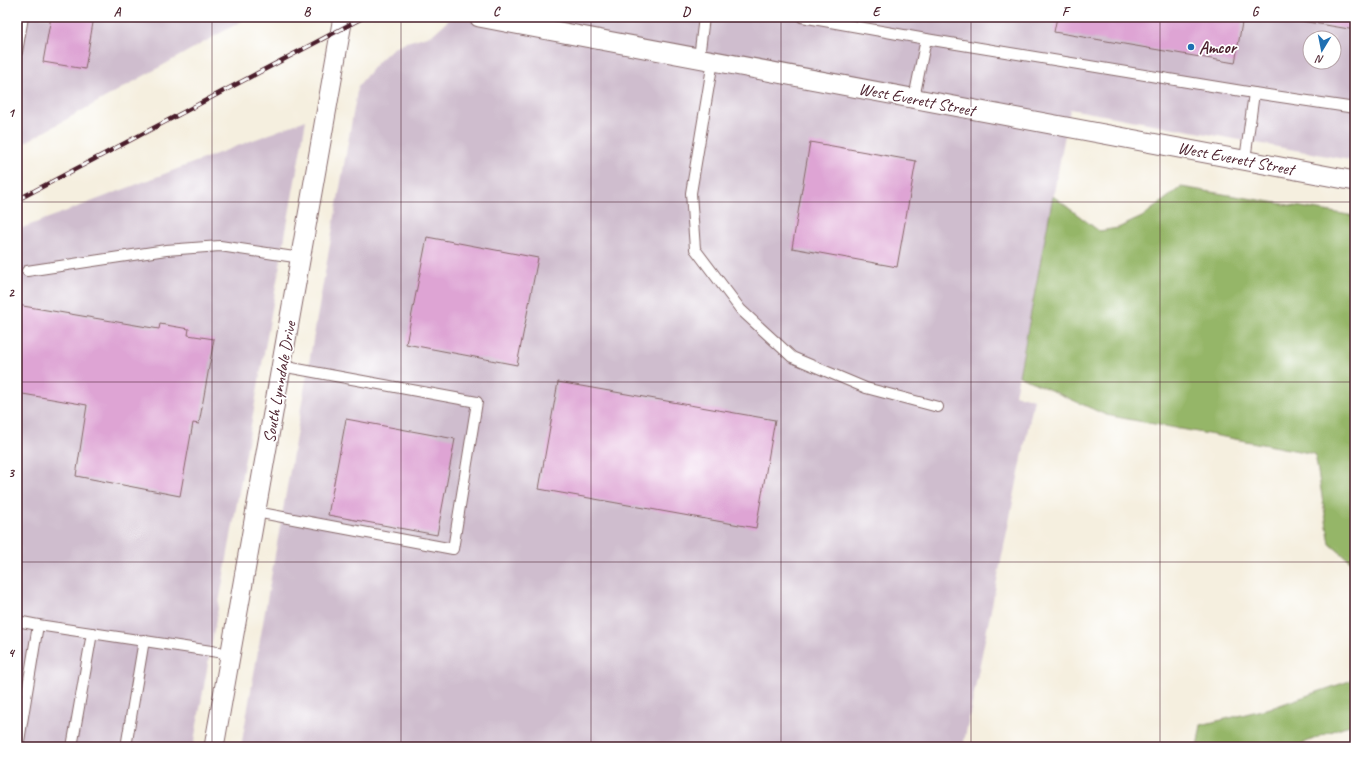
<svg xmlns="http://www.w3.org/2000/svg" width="1372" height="764" viewBox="0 0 1372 764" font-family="Caveat,sans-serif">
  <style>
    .industrial { fill: #cfbdce; fill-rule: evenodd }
    .forest { fill: #95b668; stroke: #706a4a }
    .building { fill: #dea4d4 }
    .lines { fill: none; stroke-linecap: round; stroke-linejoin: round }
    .lane-casing { stroke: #86686a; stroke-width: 12 }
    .street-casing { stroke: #86686a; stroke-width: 21 }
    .lane { stroke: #fff; stroke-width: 10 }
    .street { stroke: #fff; stroke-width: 19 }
    .rail-casing { stroke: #4a1f2b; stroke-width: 4.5 }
    .rail { stroke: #fff; stroke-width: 3; stroke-dasharray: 9; stroke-linecap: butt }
    .grid { fill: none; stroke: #4a1f2b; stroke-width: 1; stroke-opacity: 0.55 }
    .poi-dot { fill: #1f6fb2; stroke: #fff; stroke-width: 1.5 }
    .labels { text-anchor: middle; stroke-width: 3.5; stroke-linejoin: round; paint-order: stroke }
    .poi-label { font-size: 17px; font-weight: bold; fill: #4a1f2b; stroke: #fff; text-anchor: start }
    .street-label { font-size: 17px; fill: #4a1f2b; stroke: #fff }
    .neatline { fill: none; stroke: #4a1f2b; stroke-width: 1.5 }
    .grid-label { font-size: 13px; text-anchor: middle; font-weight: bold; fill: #4a1f2b }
  </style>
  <rect width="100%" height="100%" fill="#fff"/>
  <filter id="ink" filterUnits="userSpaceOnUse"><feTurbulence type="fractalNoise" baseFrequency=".025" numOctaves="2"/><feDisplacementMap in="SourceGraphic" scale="8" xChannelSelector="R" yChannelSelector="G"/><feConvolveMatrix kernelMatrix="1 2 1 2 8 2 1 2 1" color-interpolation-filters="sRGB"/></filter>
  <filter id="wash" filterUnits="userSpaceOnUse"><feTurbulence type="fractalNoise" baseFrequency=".012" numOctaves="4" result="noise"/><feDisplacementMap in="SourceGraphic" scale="16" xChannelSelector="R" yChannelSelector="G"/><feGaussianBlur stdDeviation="0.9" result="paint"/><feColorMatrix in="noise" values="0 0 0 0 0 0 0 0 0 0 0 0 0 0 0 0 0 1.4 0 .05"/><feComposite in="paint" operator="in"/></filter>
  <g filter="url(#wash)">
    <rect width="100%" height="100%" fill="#f5efdf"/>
    <!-- industrial -->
    <g class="industrial">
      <path d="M17 17H249L17 147Z"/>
      <path d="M452 17H1355V161L1070 109 1015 395 1034 399 963 747H241L358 86 376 64 392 49 403 43 432 35ZM1310 38H1334V62H1310Z"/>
      <path d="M306 120 193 747H17V230Z"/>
    </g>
    <!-- forest -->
    <g class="forest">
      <path d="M1181 187 1355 216V565L1330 544 1315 454 1106 415 1019 376 1053 196 1099 231 1118 228 1142 217Z"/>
      <path d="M1355 679V724L1343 727 1294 747H1197L1201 725 1274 707Z"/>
    </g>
    <g id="blocks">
      <!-- building -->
      <g class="building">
        <path d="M51 17H94L85 69 43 62Z"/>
        <path d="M1057 17H1243L1235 63 1054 32Z"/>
        <path d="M1284 17H1355V30L1284 18Z"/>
        <path d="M810 142 916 161 897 267 792 248Z"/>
        <path d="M427 237 538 258 517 365 406 344Z"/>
        <path d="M17 305 159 329 160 324 189 329 188 335 214 339 199 424 193 423 180 496 76 476 87 405 17 393Z"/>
        <path d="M558 382 775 420 756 528 539 489Z"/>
        <path d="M346 419 455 439 437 535 328 515Z"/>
      </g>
    </g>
  </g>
  <g filter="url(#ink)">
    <use href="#blocks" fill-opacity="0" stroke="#86686a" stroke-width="1"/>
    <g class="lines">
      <defs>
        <g id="lane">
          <path d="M802 17 926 39"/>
          <path d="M17 52 23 17"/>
          <path d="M699 58 704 17"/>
          <path d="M713 61 691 193 695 249 741 310 792 357 866 388 938 407"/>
          <path d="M914 98 926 39 1254 93"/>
          <path d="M1245 160 1254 93 1355 108"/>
          <path d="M27 271 166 250 220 246 301 258"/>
          <path d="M256 512 453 549 477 402 281 366"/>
          <path d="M17 621 38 625 231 654"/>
          <path d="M18 747 38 625"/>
          <path d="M72 747 92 633"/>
          <path d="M126 747 144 640"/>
        </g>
        <g id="street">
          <path d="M479 17 1355 181"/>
          <path d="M214 747 343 17"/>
        </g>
      </defs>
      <!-- lane casing -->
      <use href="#lane" class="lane-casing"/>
      <!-- street casing -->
      <use href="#street" class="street-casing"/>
      <!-- lane -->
      <use href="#lane" class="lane"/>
      <!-- street -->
      <use href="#street" class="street"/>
      <defs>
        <path id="rail" d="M17 200 364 17"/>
      </defs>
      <!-- rail casing -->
      <use href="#rail" class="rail-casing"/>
      <!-- rail -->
      <use href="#rail" class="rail"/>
    </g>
  </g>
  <!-- grid -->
  <path class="grid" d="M212 17V747M401 17V747M591 17V747M781 17V747M971 17V747M1160 17V747M17 202H1355M17 382H1355M17 562H1355"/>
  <!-- markers -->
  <circle class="poi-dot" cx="1191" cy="47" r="4"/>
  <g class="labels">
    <!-- poi labels -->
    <g class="poi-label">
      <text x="1199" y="53">Amcor</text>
    </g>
    <!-- street labels -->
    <g class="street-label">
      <text transform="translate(917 99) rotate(11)" y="6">West Everett Street</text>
      <text transform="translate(1236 158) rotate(11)" y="6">West Everett Street</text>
      <text transform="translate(279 382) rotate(-80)" y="6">South Lynndale Drive</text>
    </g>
  </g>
  <!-- margin -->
  <rect width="1372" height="764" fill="none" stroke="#fff" stroke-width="44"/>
  <!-- north arrow -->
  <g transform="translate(1322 50) rotate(190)"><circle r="19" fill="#ffffff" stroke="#b7a5aa"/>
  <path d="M0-3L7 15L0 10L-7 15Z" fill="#1f6fb2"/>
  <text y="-6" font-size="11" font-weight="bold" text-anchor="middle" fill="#4a1f2b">N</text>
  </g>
  <rect x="22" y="22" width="1328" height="720" class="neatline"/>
  <g class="grid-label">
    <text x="117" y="16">A</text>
    <text x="307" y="16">B</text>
    <text x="496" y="16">C</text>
    <text x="686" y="16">D</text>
    <text x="876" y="16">E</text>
    <text x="1065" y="16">F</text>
    <text x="1255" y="16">G</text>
    <text x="11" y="117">1</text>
    <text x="11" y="297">2</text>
    <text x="11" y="477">3</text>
    <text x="11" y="657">4</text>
  </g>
</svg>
